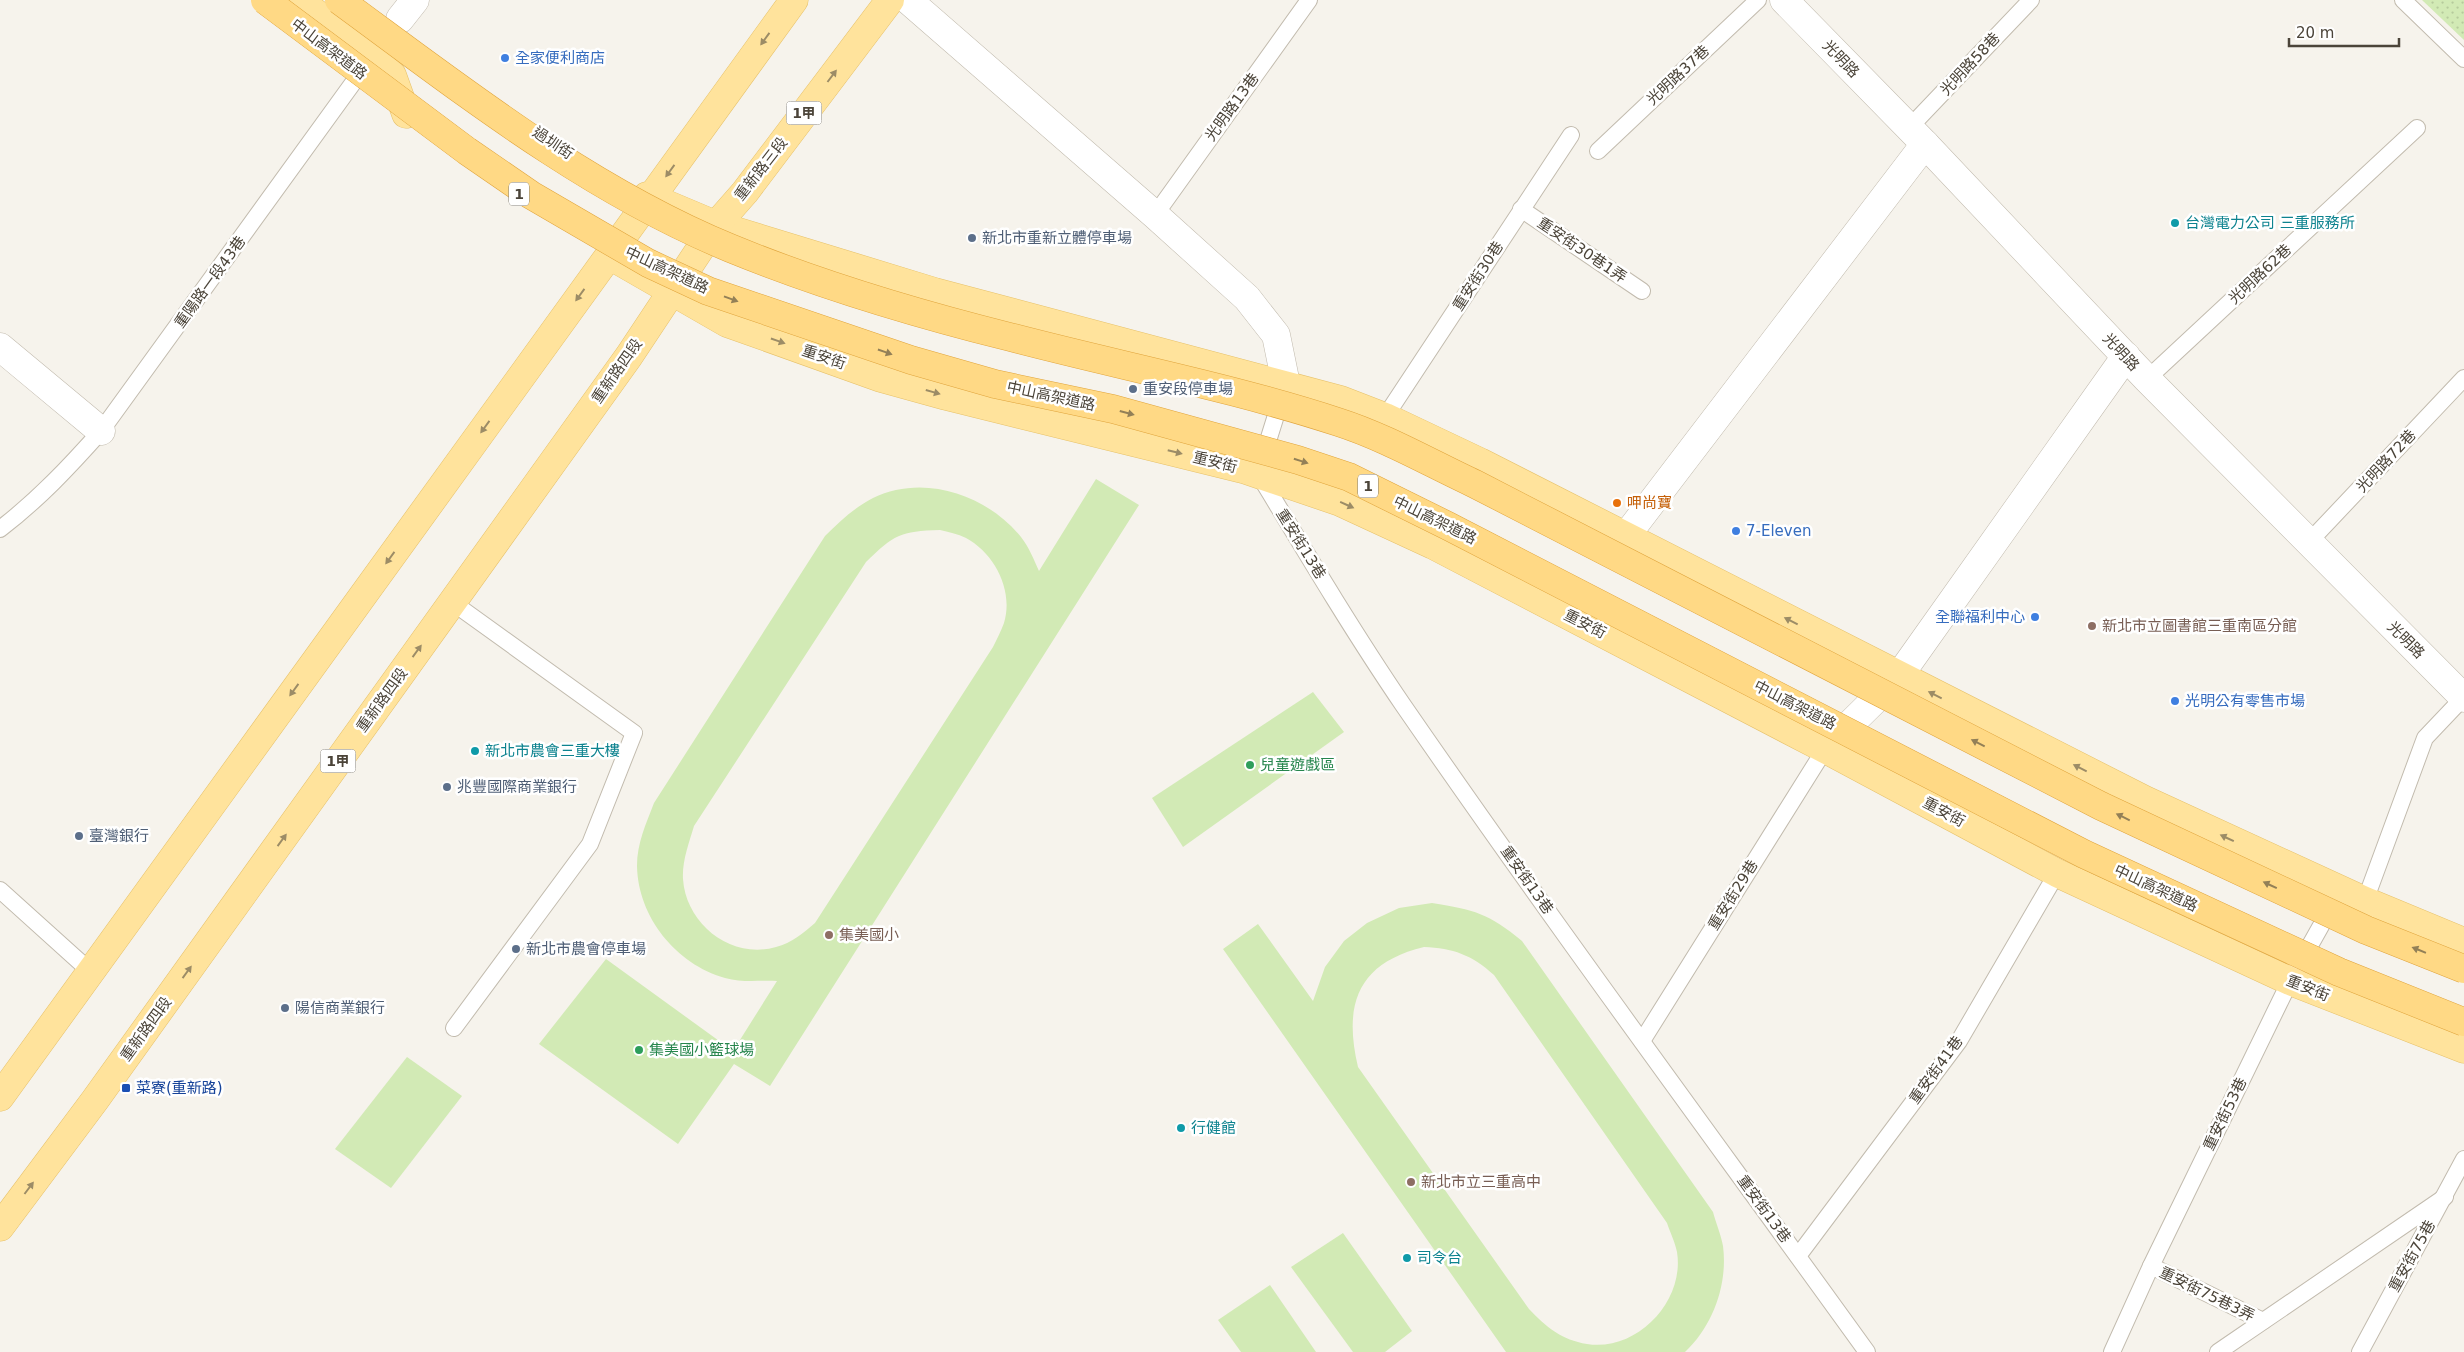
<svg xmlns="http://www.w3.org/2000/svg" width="2464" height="1352" viewBox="0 0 2464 1352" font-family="'DejaVu Sans','Noto Sans TC',sans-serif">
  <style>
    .park { fill: url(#park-dots) }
    .pitch { fill: #d2eab5; fill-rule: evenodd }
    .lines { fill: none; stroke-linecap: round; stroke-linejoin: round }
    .service-casing { stroke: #c2bbae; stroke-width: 18 }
    .minor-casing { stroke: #c2bbae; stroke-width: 29 }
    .primary-casing { stroke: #e6c16a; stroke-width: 29 }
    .service { stroke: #fff; stroke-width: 16 }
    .minor { stroke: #fff; stroke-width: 28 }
    .primary { stroke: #ffe39c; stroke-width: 28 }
    .trunk-bridge-casing { stroke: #e0a43c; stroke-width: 29; stroke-linecap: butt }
    .trunk-bridge { stroke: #ffd985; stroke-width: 28 }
    .oneway { fill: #9c8c66 }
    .oneway2 { fill: #938057 }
    .shop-dot { fill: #3f7fe0; stroke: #fff; stroke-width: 2 }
    .culture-dot { fill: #0f9aa8; stroke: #fff; stroke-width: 2 }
    .service-dot { fill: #5c6f8a; stroke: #fff; stroke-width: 2 }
    .food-dot { fill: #e8710a; stroke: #fff; stroke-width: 2 }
    .education-dot { fill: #8d6e63; stroke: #fff; stroke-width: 2 }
    .leisure-dot { fill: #2e9e5b; stroke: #fff; stroke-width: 2 }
    .transit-dot { fill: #1a4fb4; stroke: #fff; stroke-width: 2 }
    .labels { text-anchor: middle; stroke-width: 5; stroke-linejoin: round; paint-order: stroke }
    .shield { fill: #fff; stroke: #817c74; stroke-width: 1 }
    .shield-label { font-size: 14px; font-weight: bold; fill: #4b4439 }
    .street-label { font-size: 15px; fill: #4b4439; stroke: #fff }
    .shop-label { font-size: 15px; fill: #366cbe; stroke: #fff; text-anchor: start }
    .culture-label { font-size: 15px; fill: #0d838f; stroke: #fff; text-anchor: start }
    .service-label { font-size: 15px; fill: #4e5e75; stroke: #fff; text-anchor: start }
    .food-label { font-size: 15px; fill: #c56008; stroke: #fff; text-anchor: start }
    .education-label { font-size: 15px; fill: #785e54; stroke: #fff; text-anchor: start }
    .leisure-label { font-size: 15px; fill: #27864d; stroke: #fff; text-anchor: start }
    .transit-label { font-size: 15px; fill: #164399; stroke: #fff; text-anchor: start }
  </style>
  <defs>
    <pattern id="park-dots" width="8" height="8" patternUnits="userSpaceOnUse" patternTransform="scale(1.25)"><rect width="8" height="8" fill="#d2eab5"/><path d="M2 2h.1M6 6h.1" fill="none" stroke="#b6ca9c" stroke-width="1.8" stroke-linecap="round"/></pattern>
  </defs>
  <rect width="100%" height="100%" fill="#f6f3ec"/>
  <!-- park -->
  <path class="park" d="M2422 0H2464V40Z"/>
  <!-- pitch -->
  <g class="pitch">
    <path d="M1096 479 1139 505 770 1086 734 1064 678 1144 539 1044 606 959 733 1051 777 981C760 980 743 983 725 978 676 964 638 917 637 866 637 843 646 824 654 803L825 536C840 521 854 508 873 498 924 473 987 495 1021 537 1029 547 1034 560 1039 571ZM940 530C948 532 958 534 966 538 994 553 1014 590 1004 623 1001 631 997 639 993 647L815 923C803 933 792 943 776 947 731 960 686 924 683 879 682 861 689 843 694 826L866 562C894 535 900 531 940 530Z"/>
    <path d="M1313 692 1344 732 1183 847 1152 798Z"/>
    <path d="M1432 903C1475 910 1488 913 1522 941L1713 1212C1716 1223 1721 1235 1723 1246 1728 1284 1713 1326 1685 1352H1506L1223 949 1258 924 1313 1001 1325 967 1344 941 1367 923 1399 908ZM1424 947C1453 948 1472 955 1494 975L1667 1223C1670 1232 1675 1242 1677 1252 1685 1301 1637 1352 1587 1344 1562 1340 1546 1327 1529 1309L1358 1067C1343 1004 1358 963 1424 947Z"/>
    <path d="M407 1057 462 1096 391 1188 335 1149Z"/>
    <path d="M1343 1233 1412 1331 1385 1352H1353L1291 1267Z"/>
    <path d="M1270 1285 1316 1352H1241L1218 1320Z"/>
  </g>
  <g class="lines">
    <defs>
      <g id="service">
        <path d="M2403 0 2464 59"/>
        <path d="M1909 128 2031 0"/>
        <path d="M1598 151 1758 0"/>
        <path d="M1521 209 1642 291"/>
        <path d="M1155 215 1309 0"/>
        <path d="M2147 379 2417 128"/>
        <path d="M1282 396 1258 473C1305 551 1352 630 1403 705 1554 924 1712 1137 1867 1352"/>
        <path d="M1385 417 1571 135"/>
        <path d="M0 529C38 500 70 466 101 431L366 65"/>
        <path d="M2308 543 2464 378"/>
        <path d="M452 602 634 733 590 844 454 1028"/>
        <path d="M0 890 91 972"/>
        <path d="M1642 1041 1825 749"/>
        <path d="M1798 1256 1959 1041 2057 873"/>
        <path d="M2151 1266 2263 1321"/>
        <path d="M2112 1352 2151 1266 2290 981 2327 915 2365 901 2425 738 2464 697"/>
        <path d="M2218 1352 2445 1197"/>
        <path d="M2360 1352 2464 1159"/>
      </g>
      <g id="minor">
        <path d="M908 0 1155 215 1247 298 1276 335 1286 384"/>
        <path d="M1784 0 1925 144 2147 379 2464 698"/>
        <path d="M400 19 415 0"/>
        <path d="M0 347 101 431"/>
        <path d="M1626 536 1925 144"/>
        <path d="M1827 747 1899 676 2126 356"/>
      </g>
      <g id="primary">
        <path d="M298 0 347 36 392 75 406 114"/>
        <path d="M647 196 716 225 935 292 1341 400 1385 417 1480 462 2145 800 2365 901 2464 942"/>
        <path d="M614 258 727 323 881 378 946 396 1246 470 1340 502 1433 545 1825 749 2057 873 2290 981 2464 1049"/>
        <path d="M0 1097 794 0"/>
        <path d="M0 1227 95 1100 629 356 716 225 745 192 890 0"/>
      </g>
    </defs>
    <!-- service casing -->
    <use href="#service" class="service-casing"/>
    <!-- minor casing -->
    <use href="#minor" class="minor-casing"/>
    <!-- primary casing -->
    <use href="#primary" class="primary-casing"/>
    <!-- service -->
    <use href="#service" class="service"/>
    <!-- minor -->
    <use href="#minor" class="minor"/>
    <!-- primary -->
    <use href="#primary" class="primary"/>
    <defs>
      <g id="trunk-bridge">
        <path d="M265 0 467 151 531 195 648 263 708 291 911 360 995 384 1113 409 1298 460 1349 477 1448 526 2084 854 2339 972 2464 1022"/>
        <path d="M339 0C463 91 587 189 730 248 818 284 918 314 1010 337 1120 366 1231 387 1338 422 1385 437 1430 463 1475 484L2101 806 2366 930 2464 969"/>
      </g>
    </defs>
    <!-- trunk-bridge casing -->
    <use href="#trunk-bridge" class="trunk-bridge-casing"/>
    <!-- trunk-bridge -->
    <use href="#trunk-bridge" class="trunk-bridge"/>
  </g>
  <!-- one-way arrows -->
  <defs><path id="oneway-solid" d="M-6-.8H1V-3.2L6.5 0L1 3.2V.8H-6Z" transform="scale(1.25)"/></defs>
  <g class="oneway">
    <use href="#oneway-solid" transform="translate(765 39) rotate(126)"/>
    <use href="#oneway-solid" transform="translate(832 76) rotate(-53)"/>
    <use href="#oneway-solid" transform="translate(670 171) rotate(126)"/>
    <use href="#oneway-solid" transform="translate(580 295) rotate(126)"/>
    <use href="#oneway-solid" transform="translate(778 341) rotate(19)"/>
    <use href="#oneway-solid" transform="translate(933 392) rotate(16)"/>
    <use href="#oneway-solid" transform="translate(485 427) rotate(126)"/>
    <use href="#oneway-solid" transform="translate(1175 452) rotate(14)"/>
    <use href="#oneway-solid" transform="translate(1347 505) rotate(24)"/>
    <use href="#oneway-solid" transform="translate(390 558) rotate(126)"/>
    <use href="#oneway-solid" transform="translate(1791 621) rotate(-153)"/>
    <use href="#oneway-solid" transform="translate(417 651) rotate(-54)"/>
    <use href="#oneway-solid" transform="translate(294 690) rotate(126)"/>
    <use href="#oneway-solid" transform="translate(1935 695) rotate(-153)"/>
    <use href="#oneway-solid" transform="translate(2080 768) rotate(-153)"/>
    <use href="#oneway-solid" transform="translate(2227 838) rotate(-155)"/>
    <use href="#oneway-solid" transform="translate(282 840) rotate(-54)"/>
    <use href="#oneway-solid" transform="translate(187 972) rotate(-54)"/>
    <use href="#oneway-solid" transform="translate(29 1188) rotate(-53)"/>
  </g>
  <g class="oneway2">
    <use href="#oneway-solid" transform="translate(731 299) rotate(20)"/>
    <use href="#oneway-solid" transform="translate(885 352) rotate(19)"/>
    <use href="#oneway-solid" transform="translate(1127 413) rotate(15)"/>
    <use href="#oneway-solid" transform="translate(1301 461) rotate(18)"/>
    <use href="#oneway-solid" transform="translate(1978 743) rotate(-153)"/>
    <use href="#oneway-solid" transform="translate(2123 817) rotate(-154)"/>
    <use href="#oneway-solid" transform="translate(2270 885) rotate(-155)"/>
    <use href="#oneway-solid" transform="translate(2419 950) rotate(-158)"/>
  </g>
  <!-- markers -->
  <g class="shop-dot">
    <circle cx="505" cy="58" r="5"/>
    <circle cx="1736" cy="531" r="5"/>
    <circle cx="2035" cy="617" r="5"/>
    <circle cx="2175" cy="701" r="5"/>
  </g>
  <g class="culture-dot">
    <circle cx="2175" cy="223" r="5"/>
    <circle cx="475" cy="751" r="5"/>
    <circle cx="1181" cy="1128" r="5"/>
    <circle cx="1407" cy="1258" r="5"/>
  </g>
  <g class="service-dot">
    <circle cx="972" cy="238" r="5"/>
    <circle cx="1133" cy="389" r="5"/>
    <circle cx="447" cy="787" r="5"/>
    <circle cx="79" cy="836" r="5"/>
    <circle cx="516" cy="949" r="5"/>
    <circle cx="285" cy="1008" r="5"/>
  </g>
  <circle class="food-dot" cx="1617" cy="503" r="5"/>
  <g class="education-dot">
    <circle cx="2092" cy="626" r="5"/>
    <circle cx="829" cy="935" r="5"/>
    <circle cx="1411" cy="1182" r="5"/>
  </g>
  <g class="leisure-dot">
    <circle cx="1250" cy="765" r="5"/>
    <circle cx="639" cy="1050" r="5"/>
  </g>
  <rect class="transit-dot" x="121" y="1083" width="10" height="10" rx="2.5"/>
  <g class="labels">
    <!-- shield labels -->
    <g class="shield">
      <rect x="786.5" y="101.5" width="35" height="23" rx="4"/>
      <rect x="509" y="182.5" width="20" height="23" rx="4"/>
      <rect x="1358" y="474.5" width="20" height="23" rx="4"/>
      <rect x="320.5" y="749.5" width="35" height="23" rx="4"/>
    </g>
    <g class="shield-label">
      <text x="804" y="118">1甲</text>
      <text x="519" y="199">1</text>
      <text x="1368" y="491">1</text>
      <text x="338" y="766">1甲</text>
    </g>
    <!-- street labels -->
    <g class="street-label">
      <text transform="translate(329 49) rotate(37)" y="5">中山高架道路</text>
      <text transform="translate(1841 59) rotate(46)" y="5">光明路</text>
      <text transform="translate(1970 64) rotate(-47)" y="5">光明路58巷</text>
      <text transform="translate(1678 75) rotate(-43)" y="5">光明路37巷</text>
      <text transform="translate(1232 107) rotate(-54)" y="5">光明路13巷</text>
      <text transform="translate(553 143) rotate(34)" y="5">過圳街</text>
      <text transform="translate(761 169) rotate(-52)" y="5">重新路三段</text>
      <text transform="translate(1582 250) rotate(34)" y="5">重安街30巷1弄</text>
      <text transform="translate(667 270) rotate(25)" y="5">中山高架道路</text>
      <text transform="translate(2260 274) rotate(-43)" y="5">光明路62巷</text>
      <text transform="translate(1478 276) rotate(-57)" y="5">重安街30巷</text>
      <text transform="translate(210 282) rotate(-54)" y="5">重陽路一段43巷</text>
      <text transform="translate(2121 352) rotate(47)" y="5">光明路</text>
      <text transform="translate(824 357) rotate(19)" y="5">重安街</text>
      <text transform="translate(617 371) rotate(-55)" y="5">重新路四段</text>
      <text transform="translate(1051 396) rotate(12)" y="5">中山高架道路</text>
      <text transform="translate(2386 461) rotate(-47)" y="5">光明路72巷</text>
      <text transform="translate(1215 462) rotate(14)" y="5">重安街</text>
      <text transform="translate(1435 520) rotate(26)" y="5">中山高架道路</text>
      <text transform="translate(1301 544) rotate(58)" y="5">重安街13巷</text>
      <text transform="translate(1585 624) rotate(27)" y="5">重安街</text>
      <text transform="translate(2406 640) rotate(45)" y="5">光明路</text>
      <text transform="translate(382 700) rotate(-54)" y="5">重新路四段</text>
      <text transform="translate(1795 705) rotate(27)" y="5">中山高架道路</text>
      <text transform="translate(1944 812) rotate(28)" y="5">重安街</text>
      <text transform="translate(1527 880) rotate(55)" y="5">重安街13巷</text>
      <text transform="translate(2156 888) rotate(25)" y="5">中山高架道路</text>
      <text transform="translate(1733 895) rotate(-58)" y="5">重安街29巷</text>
      <text transform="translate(2308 988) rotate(22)" y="5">重安街</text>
      <text transform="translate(146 1029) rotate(-54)" y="5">重新路四段</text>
      <text transform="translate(1936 1070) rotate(-54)" y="5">重安街41巷</text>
      <text transform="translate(2225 1114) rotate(-64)" y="5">重安街53巷</text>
      <text transform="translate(1764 1209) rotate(54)" y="5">重安街13巷</text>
      <text transform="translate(2412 1256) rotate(-61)" y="5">重安街75巷</text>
      <text transform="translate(2207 1294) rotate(26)" y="5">重安街75巷3弄</text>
    </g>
    <!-- shop labels -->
    <g class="shop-label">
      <text x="515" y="63">全家便利商店</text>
      <text x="1746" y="536">7-Eleven</text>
      <text x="2025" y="622" text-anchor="end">全聯福利中心</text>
      <text x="2185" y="706">光明公有零售市場</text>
    </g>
    <!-- culture labels -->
    <g class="culture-label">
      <text x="2185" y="228">台灣電力公司 三重服務所</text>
      <text x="485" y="756">新北市農會三重大樓</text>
      <text x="1191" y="1133">行健館</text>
      <text x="1417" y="1263">司令台</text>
    </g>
    <!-- service labels -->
    <g class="service-label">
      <text x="982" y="243">新北市重新立體停車場</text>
      <text x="1143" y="394">重安段停車場</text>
      <text x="457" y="792">兆豐國際商業銀行</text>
      <text x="89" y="841">臺灣銀行</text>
      <text x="526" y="954">新北市農會停車場</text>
      <text x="295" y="1013">陽信商業銀行</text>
    </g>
    <!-- food labels -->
    <g class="food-label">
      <text x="1627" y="508">呷尚寶</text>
    </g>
    <!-- education labels -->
    <g class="education-label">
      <text x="2102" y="631">新北市立圖書館三重南區分館</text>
      <text x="839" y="940">集美國小</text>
      <text x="1421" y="1187">新北市立三重高中</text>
    </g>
    <!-- leisure labels -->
    <g class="leisure-label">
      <text x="1260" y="770">兒童遊戲區</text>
      <text x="649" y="1055">集美國小籃球場</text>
    </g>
    <!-- transit labels -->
    <g class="transit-label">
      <text x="136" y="1093">菜寮(重新路)</text>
    </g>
  </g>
  <!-- scale -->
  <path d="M2289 38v8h110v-8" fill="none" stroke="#4b4439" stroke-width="2.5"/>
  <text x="2296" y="38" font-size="15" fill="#4b4439" stroke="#ffffff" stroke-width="4" paint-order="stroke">20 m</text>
</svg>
